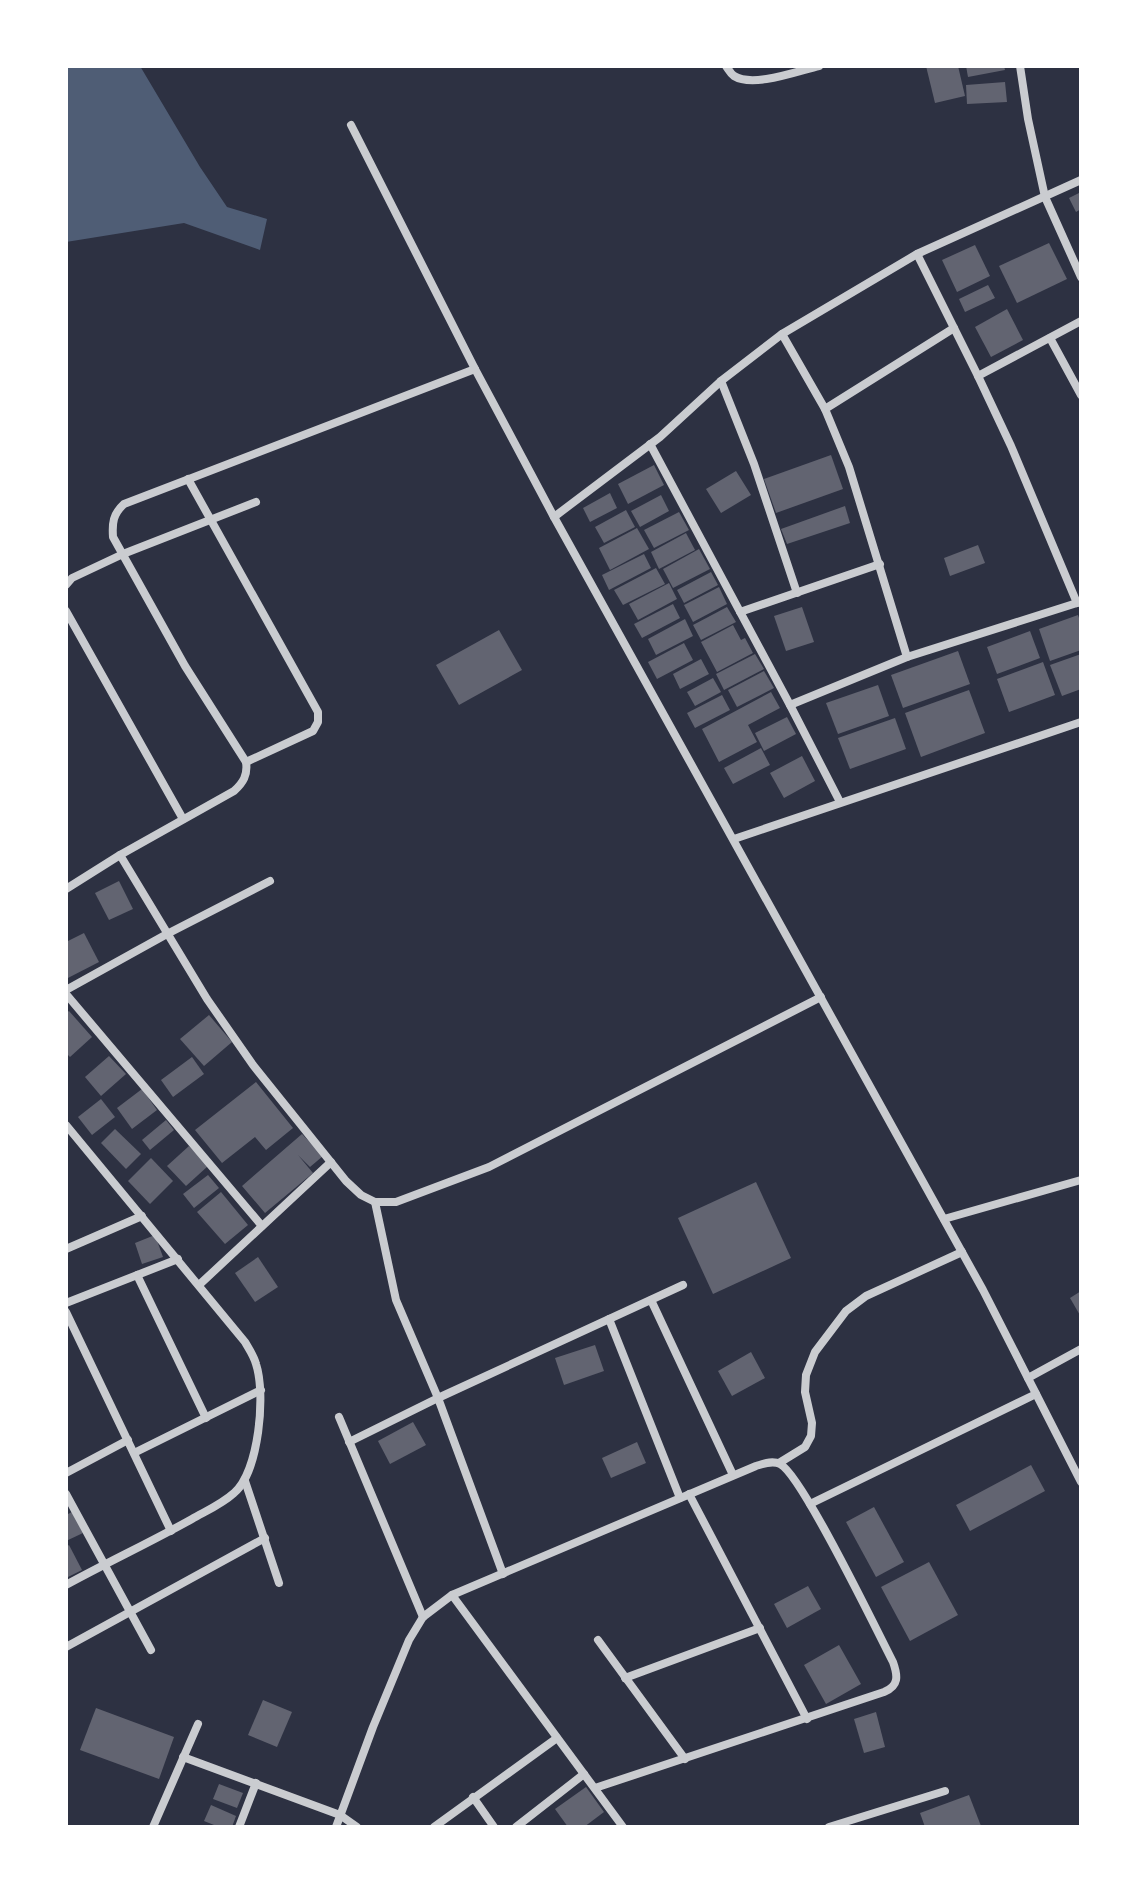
<svg xmlns="http://www.w3.org/2000/svg" width="1147" height="1893" viewBox="0 0 1147 1893" font-family="Raleway,sans-serif">
  <style>
    .water { fill: #4f5d75 }
    .building { fill: #626471 }
    .lines { fill: none; stroke-linecap: round; stroke-linejoin: round }
    .minor { stroke: #caccd0; stroke-width: 8 }
  </style>
  <rect width="100%" height="100%" fill="#2d3142"/>
  <!-- water -->
  <path class="water" d="M66 66H140L200 167 227 207 267 219 260 250 184 223 66 242Z"/>
  <!-- building -->
  <g class="building">
    <path d="M926 66H958L965 96 935 103Z"/>
    <path d="M966 66H1004L1005 70 968 77Z"/>
    <path d="M1005 82 1007 102 967 104 966 85Z"/>
    <path d="M1081 192V209L1076 212 1069 198Z"/>
    <path d="M1049 243 1067 279 1017 303 999 266Z"/>
    <path d="M975 245 990 276 957 292 942 260Z"/>
    <path d="M988 285 995 298 965 312 959 299Z"/>
    <path d="M1007 309 1023 340 991 357 975 327Z"/>
    <path d="M831 455 843 489 776 513 764 479Z"/>
    <path d="M654 465 664 485 628 504 618 484Z"/>
    <path d="M736 471 751 495 721 513 706 489Z"/>
    <path d="M610 493 617 508 590 522 583 508Z"/>
    <path d="M661 495 669 511 640 527 631 511Z"/>
    <path d="M845 506 850 523 787 544 781 529Z"/>
    <path d="M626 510 635 527 604 543 595 527Z"/>
    <path d="M679 512 689 530 654 548 644 530Z"/>
    <path d="M637 528 649 549 610 570 599 548Z"/>
    <path d="M686 533 695 550 659 569 651 552Z"/>
    <path d="M978 545 985 563 950 576 944 558Z"/>
    <path d="M699 549 710 569 673 588 663 569Z"/>
    <path d="M644 554 651 568 609 590 602 575Z"/>
    <path d="M656 568 665 584 623 605 614 590Z"/>
    <path d="M711 572 718 585 684 603 677 590Z"/>
    <path d="M669 583 677 599 638 620 629 604Z"/>
    <path d="M719 587 727 604 693 622 684 605Z"/>
    <path d="M673 604 680 618 642 638 634 624Z"/>
    <path d="M727 607 736 622 701 640 693 625Z"/>
    <path d="M802 607 814 642 786 651 774 616Z"/>
    <path d="M1078 615 1081 624V650L1050 661 1039 629Z"/>
    <path d="M685 619 693 636 656 655 648 639Z"/>
    <path d="M733 625 741 640 745 638 753 653 717 672 701 642Z"/>
    <path d="M499 630 522 670 459 705 436 665Z"/>
    <path d="M1030 631 1040 658 997 674 987 647Z"/>
    <path d="M684 643 693 660 657 679 648 662Z"/>
    <path d="M958 651 970 684 903 708 891 675Z"/>
    <path d="M755 654 764 669 724 690 716 674Z"/>
    <path d="M1081 654V689L1062 696 1050 665Z"/>
    <path d="M701 659 709 674 680 689 673 674Z"/>
    <path d="M1043 662 1055 695 1009 712 997 679Z"/>
    <path d="M764 671 774 688 737 707 728 690Z"/>
    <path d="M713 678 721 692 695 706 687 692Z"/>
    <path d="M878 685 889 716 838 734 826 703Z"/>
    <path d="M969 690 985 733 921 757 905 713Z"/>
    <path d="M771 692 780 708 748 725 757 742 719 762 702 729Z"/>
    <path d="M722 695 730 710 695 728 687 713Z"/>
    <path d="M787 717 796 734 764 751 755 733Z"/>
    <path d="M895 718 906 749 850 769 838 738Z"/>
    <path d="M761 748 770 765 733 784 724 768Z"/>
    <path d="M802 756 815 781 784 798 770 773Z"/>
    <path d="M119 881 133 909 109 920 95 893Z"/>
    <path d="M84 933 99 962 66 979V942Z"/>
    <path d="M69 1011 92 1037 70 1057 66 1053V1013Z"/>
    <path d="M209 1015 232 1042 204 1066 180 1039Z"/>
    <path d="M109 1056 126 1074 101 1096 85 1077Z"/>
    <path d="M192 1057 204 1074 173 1097 161 1080Z"/>
    <path d="M256 1082 293 1128 266 1150 255 1137 222 1163 195 1130Z"/>
    <path d="M142 1089 157 1110 132 1129 117 1108Z"/>
    <path d="M101 1099 115 1117 92 1135 78 1117Z"/>
    <path d="M166 1120 174 1130 150 1150 142 1140Z"/>
    <path d="M115 1129 141 1154 126 1169 101 1143Z"/>
    <path d="M302 1134 323 1156 310 1167 298 1155 313 1173 265 1213 242 1186Z"/>
    <path d="M189 1146 208 1166 186 1186 167 1166Z"/>
    <path d="M151 1158 173 1181 150 1204 128 1181Z"/>
    <path d="M208 1175 219 1188 194 1208 183 1194Z"/>
    <path d="M756 1182 791 1258 713 1294 678 1218Z"/>
    <path d="M221 1192 248 1225 225 1244 197 1212Z"/>
    <path d="M155 1235 163 1257 142 1264 135 1243Z"/>
    <path d="M258 1257 278 1287 255 1302 235 1273Z"/>
    <path d="M1081 1291V1317L1070 1298Z"/>
    <path d="M595 1345 604 1371 564 1385 555 1358Z"/>
    <path d="M751 1352 765 1378 732 1396 718 1371Z"/>
    <path d="M413 1422 426 1445 390 1464 378 1441Z"/>
    <path d="M637 1442 646 1463 611 1478 602 1458Z"/>
    <path d="M1031 1465 1045 1491 970 1531 956 1505Z"/>
    <path d="M874 1507 904 1562 876 1577 846 1522Z"/>
    <path d="M72 1512 83 1533 66 1541V1515Z"/>
    <path d="M69 1545 82 1570 66 1578V1547Z"/>
    <path d="M929 1562 958 1615 910 1641 881 1587Z"/>
    <path d="M808 1586 821 1609 787 1628 774 1604Z"/>
    <path d="M839 1645 861 1684 826 1704 804 1665Z"/>
    <path d="M263 1700 292 1712 277 1747 248 1735Z"/>
    <path d="M96 1708 174 1737 159 1779 80 1750Z"/>
    <path d="M876 1712 885 1747 864 1753 854 1719Z"/>
    <path d="M219 1784 243 1793 237 1808 213 1799Z"/>
    <path d="M586 1787 604 1812 584 1827H568L555 1809Z"/>
    <path d="M969 1795 981 1826 925 1827 920 1813Z"/>
    <path d="M211 1805 236 1816 232 1827H219L204 1821Z"/>
  </g>
  <g class="lines">
    <!-- minor -->
    <g class="minor">
      <path d="M726 66C729 70 730 73 734 76 753 88 798 71 819 66"/>
      <path d="M1020 66 1028 119 1045 197 1081 277"/>
      <path d="M351 125 475 369 554 517 983 1290 1081 1482"/>
      <path d="M917 254 978 376 1011 446 1077 603"/>
      <path d="M782 334 825 409 849 467 907 657"/>
      <path d="M1050 338 1081 395"/>
      <path d="M978 376 1081 321"/>
      <path d="M721 381 754 464 797 593"/>
      <path d="M825 409 954 328"/>
      <path d="M650 444 790 705 840 802"/>
      <path d="M188 479 318 712V722L313 731 246 762"/>
      <path d="M554 517 660 437 721 381 782 334 917 254 1081 180"/>
      <path d="M66 585 72 578 123 554 256 502"/>
      <path d="M66 611 183 819"/>
      <path d="M740 612 880 564"/>
      <path d="M790 705 907 657 1080 602"/>
      <path d="M734 839 1081 722"/>
      <path d="M120 855 207 999 253 1065 346 1181 361 1195 375 1202H396L489 1167 821 997"/>
      <path d="M66 889 120 855 234 791C243 783 248 775 246 762L185 666 113 537C112 523 113 514 124 504L475 369"/>
      <path d="M66 990 167 934 270 881"/>
      <path d="M66 994 262 1226"/>
      <path d="M66 1125 245 1342C249 1349 254 1356 256 1364 266 1394 259 1472 234 1493 222 1504 206 1511 192 1519 151 1542 108 1562 66 1585"/>
      <path d="M375 1202 396 1300 438 1398 503 1574"/>
      <path d="M944 1219 1081 1180"/>
      <path d="M66 1249 142 1216"/>
      <path d="M137 1275 206 1418"/>
      <path d="M199 1285 331 1162"/>
      <path d="M651 1300 733 1475"/>
      <path d="M66 1303 178 1259"/>
      <path d="M66 1312 171 1531"/>
      <path d="M609 1319 680 1498"/>
      <path d="M1028 1378 1081 1349"/>
      <path d="M339 1417 423 1617"/>
      <path d="M349 1442 438 1398 683 1285"/>
      <path d="M134 1453 261 1390"/>
      <path d="M779 1463 805 1447 811 1436 812 1423 805 1392 806 1375 815 1352 846 1311 866 1296 962 1252"/>
      <path d="M66 1473 128 1440"/>
      <path d="M245 1481 279 1583"/>
      <path d="M66 1494 151 1650"/>
      <path d="M689 1494 807 1719"/>
      <path d="M810 1504 1036 1394"/>
      <path d="M452 1595 623 1827"/>
      <path d="M598 1640 685 1759"/>
      <path d="M66 1647 265 1538"/>
      <path d="M625 1678 760 1628"/>
      <path d="M183 1757 340 1815 357 1827"/>
      <path d="M473 1797 494 1827"/>
      <path d="M153 1827 198 1724"/>
      <path d="M239 1827 256 1783"/>
      <path d="M336 1827 373 1727 409 1640 423 1617 452 1595 756 1466C763 1464 772 1460 780 1464 802 1475 877 1631 893 1662 898 1676 899 1686 884 1692L595 1788"/>
      <path d="M434 1827 557 1738"/>
      <path d="M516 1827 584 1774"/>
      <path d="M829 1827 945 1791"/>
    </g>
  </g>
  <!-- border -->
  <rect width="1147" height="1893" fill="none" stroke="#ffffff" stroke-width="136"/>
</svg>
